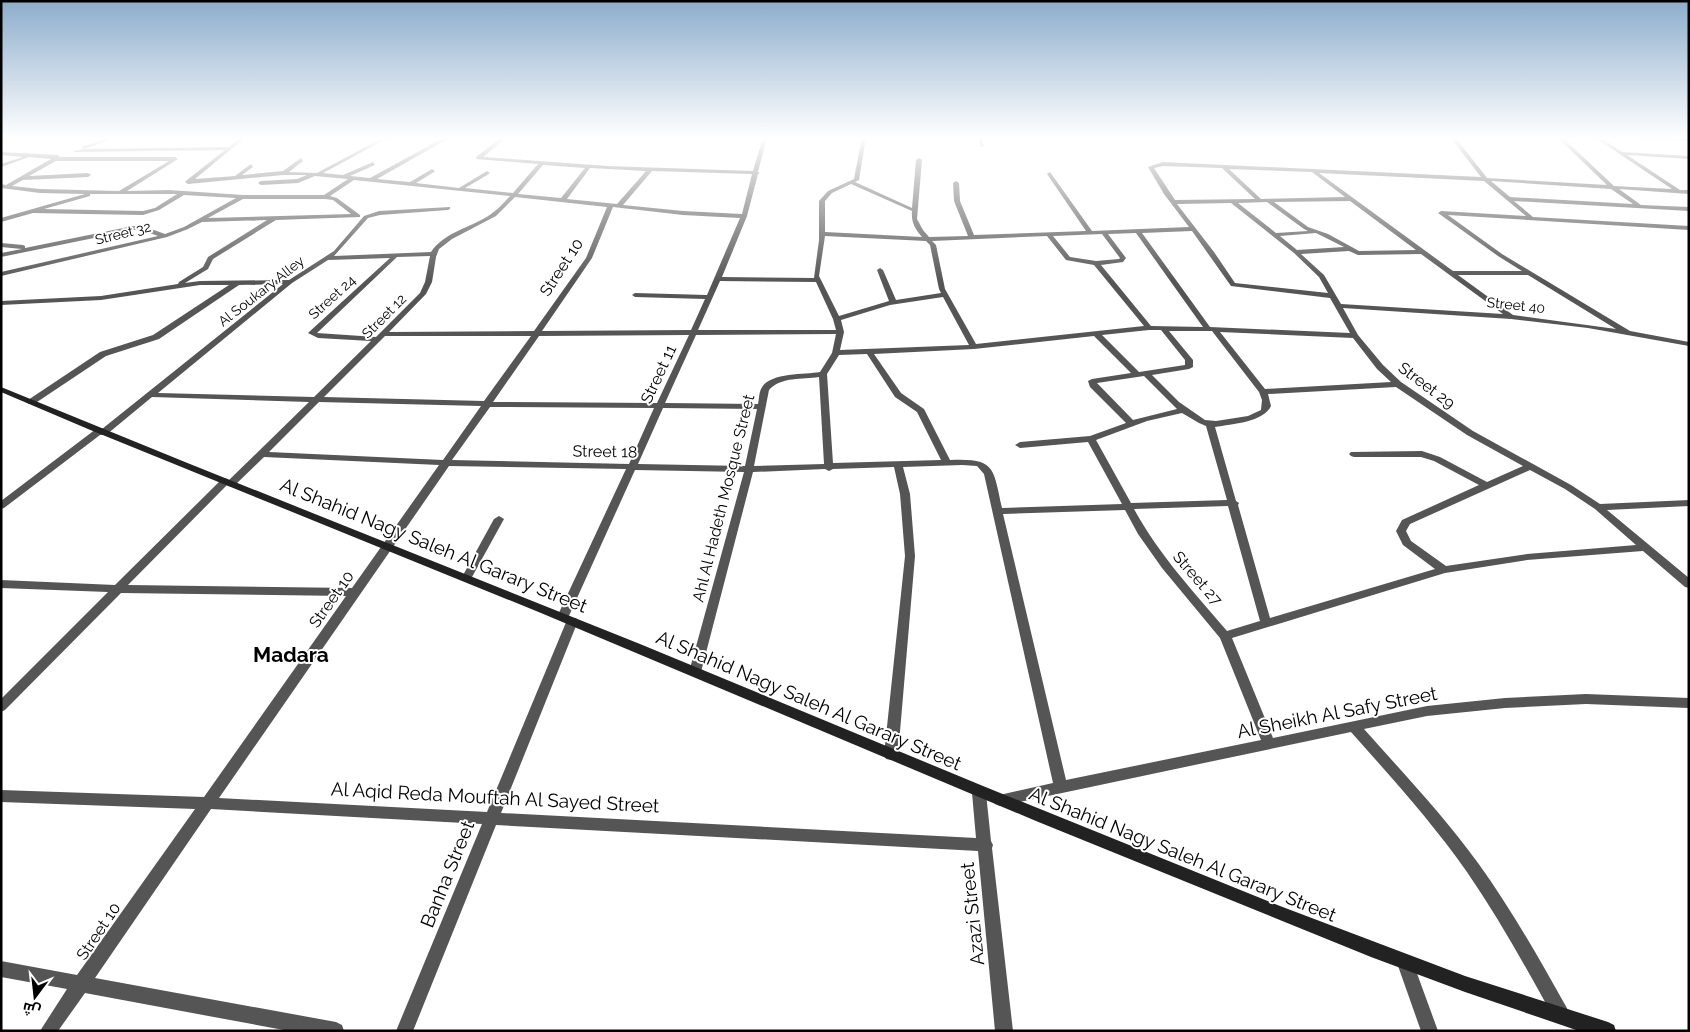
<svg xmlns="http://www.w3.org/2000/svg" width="1690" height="1032" viewBox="0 0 1690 1032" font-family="Raleway,Cairo,sans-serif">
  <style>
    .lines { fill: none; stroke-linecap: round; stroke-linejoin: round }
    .street { fill: #555; fill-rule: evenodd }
    .secondary { fill: #222; fill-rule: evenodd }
    .labels { text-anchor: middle; stroke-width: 4; stroke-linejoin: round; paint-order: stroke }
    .far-street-label { font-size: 14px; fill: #000; stroke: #fff }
    .street-label { font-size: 16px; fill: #000; stroke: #fff }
    .near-street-label { font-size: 19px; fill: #000; stroke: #fff }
    .district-label { font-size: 21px; font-weight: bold; fill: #000; stroke: #fff }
  </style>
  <rect width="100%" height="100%" fill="#fff"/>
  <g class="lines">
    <!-- street -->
    <g class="street">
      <path d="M111 137H118L84 149 229 147 241 137H246L195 179 235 176 251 164 253 167 242 175 283 171 301 158 303 161 289 172 317 173 384 137H390L323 173 343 175 373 162 375 165 350 176 370 178 445 137H451L377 179 410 182 432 169 435 171 434 172 416 183 459 188 487 171 490 173 489 174 465 188 513 193 538 164 476 159V157L502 137H507L483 157 608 166 753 171 763 137H767L758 172 760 173 758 174 747 216 722 277 814 278 819 240V201L828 191 854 179 862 137H866L859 180 855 182 912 208 916 160 919 158 922 160 917 219 923 230 929 237 968 236 954 201 953 183 956 181 959 183 960 201 974 235 1086 231 1047 174 1050 172 1092 231 1189 227 1164 194 1148 167 1163 162 1481 177 1450 137H1455L1487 178 1607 185 1557 137H1562L1614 186 1672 189 1594 137H1600L1622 152 1689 156V159L1627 155 1680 190H1689V194L1619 189 1641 205 1689 207V211L1514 201 1533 217 1689 226V230L1448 215 1502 254 1630 331 1689 342V346L1588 328 1511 319 1343 308 1358 335 1383 365 1401 382 1473 431 1571 485 1600 504 1689 500V506L1607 510 1689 578V588L1685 587 1643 551 1527 560 1445 573 1232 638 1273 738 1427 706 1505 698 1586 694 1689 698V708L1586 704 1505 708 1427 716 1364 729C1403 773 1444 816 1478 863 1512 910 1540 960 1568 1010L1570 1016 1568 1022 1562 1024 1556 1022C1528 971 1500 920 1467 872 1432 822 1391 777 1351 732L1000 806 995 804 993 800 995 796 1053 783 984 474 977 466 962 465 903 467 910 494 915 556 898 755 896 759 891 760 886 759 884 755 905 556 900 494 894 467 833 469 829 471 825 469 753 472 701 672 699 675 695 677 691 675 689 672 744 472 635 470 568 618H576L578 621 501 813 976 838 972 793 974 789 979 787 984 789 986 793 991 841 993 845 992 848 1013 1031H995L978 851 496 825 413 1031H396L482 824 211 809 95 978 336 1022 342 1025 344 1031H289L85 993 58 1031H40L67 989 1 977V961L77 975 195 809 1 802V790L204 797 346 596 121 593 5 710 1 712V699L108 592 1 588V580L115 585 222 479 225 478 229 480 309 402 152 397 106 435H100L4 508 1 509V501L96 429H102L283 284 239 285 159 339 106 356 34 404H28V400L100 352 153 335 229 285H200L101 300 1 305V301L101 296 178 284 179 282 203 267 208 257 267 220 202 222 188 229 167 237 1 276V272L158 236 142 230H133L1 257V253L22 249 1 247V243L23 245 25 246V248L133 226H143L165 234 184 227 236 198 184 195 159 210 143 215 33 213 1 222V218L85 194 40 193 1 188V184L6 185 51 159 29 157 1 167V164L23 157 1 155V152L58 155 60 157H175L178 159 127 191 169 190 243 195H324L348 179 315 176 298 183 261 185 258 183 261 181 297 179 307 175H283L188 184 185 182 187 180 225 150 75 152 73 151 84 149 82 147ZM56 161H169L119 191 40 189 12 186 23 180 88 177 91 175 88 173 29 176ZM543 165 585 168 561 198 518 194ZM1163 166 1222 168 1255 199 1175 200 1154 168ZM590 168 646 171 617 204 567 199ZM1229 169 1312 172 1345 197 1261 199ZM652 171 752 174 742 214 683 211 623 205ZM1319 173 1484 181 1526 216 1441 211 1438 213 1498 256 1522 271H1453ZM354 180 510 196C502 205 494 213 483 219 465 229 443 234 431 252L334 256 368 218 380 215 448 210 450 209V207L379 211 364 216 334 251 289 280 200 281 185 283 208 269 213 259 276 220 360 217V215L337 198 330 196ZM1491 181 1611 189 1633 204 1510 197ZM851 184 912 211C911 222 915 229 922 237L825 232V201L832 193ZM90 194H177L155 208 143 211 44 209 90 196ZM515 197 607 207 586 258 534 331 389 332 426 294 432 282 436 257 439 249 452 239 496 216ZM243 199H325L333 200 351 214 208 218ZM1350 201 1416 250 1359 251 1328 234 1308 227 1274 202ZM1267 202 1304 229 1308 231 1276 233 1238 203ZM1231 203 1294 253 1319 277 1328 293 1235 283 1214 252 1177 204ZM613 207 683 215 740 218 707 295 635 293 632 295 635 297 705 299 691 330 542 331 592 258ZM1192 231 1231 286 1330 298 1350 333 1210 327 1142 233ZM1136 233 1203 327 1151 326 1101 265 1123 262 1126 258 1108 234ZM1316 233 1344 247 1297 250 1280 236ZM1102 234 1120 258 1119 259 1096 261 1070 257 1053 236ZM825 236 926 241 930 245 939 289 941 293 896 300 883 270 880 268 877 270 889 301 839 316 819 276ZM1047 236 1066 260 1094 265 1144 326 976 344 945 289 936 245 932 241ZM1349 251 1358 255 1421 254 1503 314 1341 304 1324 275 1301 254ZM430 256 425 282 420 293 376 337 317 333 397 257ZM390 258 308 333 318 338 371 341 314 397 158 393 292 283 328 260ZM1458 275H1528L1616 329 1513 315ZM720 281 816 282 833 319 836 330H698ZM943 297 969 345 840 350 844 332 841 320 890 305ZM1149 330H1161L1185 360V365L1139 372 1102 335ZM1169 331H1212L1259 392 1262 400 1261 410 1248 416 1216 421 1205 420 1179 402 1152 375 1189 369 1193 367V360ZM1220 332 1353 338 1377 369 1391 382 1265 389ZM836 334 832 353 820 372C804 375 769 372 761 389 759 393 759 400 758 404L665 403 696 335ZM689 335 657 403 493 402 539 336ZM385 336H531L484 401 324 397ZM1094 336 1131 373 1092 379 1088 381 1090 387 1126 423 1090 436 1020 442 1015 445 1020 448 1088 442 1122 504 1002 508C993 468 996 458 950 460L924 409 901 393 874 354 974 349ZM867 354 895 397 917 412 941 460 833 463 827 374 839 355ZM1144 376 1177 409 1133 420 1097 383ZM819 377 824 464 754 466 769 390C782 376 802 380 819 377ZM1396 387 1467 435 1523 466 1487 482 1440 457 1422 451 1351 452 1349 454 1351 456 1354 457H1421L1434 461 1479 485 1402 520 1396 531 1403 545 1435 569 1270 618 1238 505 1239 503 1236 501 1215 427C1232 424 1264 422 1271 406L1268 394ZM319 402 481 406 443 460 269 452ZM490 407 654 408 629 464 452 460ZM663 408 757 409 745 466 638 464ZM1182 413 1199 423 1206 426 1227 500 1131 503 1096 440 1147 421ZM264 457 439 465 352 588 128 585 227 485 231 487 234 486ZM449 466 626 469 557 617 559 620H567L487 812 219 798ZM1530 470 1565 489 1595 509 1636 545 1527 554 1446 566 1411 541 1406 531 1410 524ZM1228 506 1260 621 1227 631C1194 592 1159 555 1134 509ZM1125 510 1138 534 1162 568 1220 638 1261 740 1066 780 1003 514Z"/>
      <path d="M978 137H982L984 147 980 146Z"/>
      <path d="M1635 137 1689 139V141L1637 138Z"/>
      <path d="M499 516 504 519 472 577 471 580H463L462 577 494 519Z"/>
      <path d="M1405 955 1411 957 1438 1031H1421L1397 963 1399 957Z"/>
    </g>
    <!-- secondary -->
    <path class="secondary" d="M1 387 185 462 640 644 983 786 1280 906 1465 976 1608 1022 1614 1025 1616 1031H1579L1465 992 1371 957 1036 821 541 613 88 429 1 392Z"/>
  </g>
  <!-- sky -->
  <linearGradient id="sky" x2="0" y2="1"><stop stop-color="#8cadcc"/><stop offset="0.49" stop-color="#fff"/><stop offset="1" stop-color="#fff" stop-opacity="0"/></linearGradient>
  <rect width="1690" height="282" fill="url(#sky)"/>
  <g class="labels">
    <!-- far-street labels -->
    <g class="far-street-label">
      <text transform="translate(123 233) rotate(-14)" y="5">Street 32</text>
      <text transform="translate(261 291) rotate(-38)" y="5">Al Soukary Alley</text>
      <text transform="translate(332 297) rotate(-42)" y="5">Street 24</text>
      <text transform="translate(1516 305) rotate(6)" y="5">Street 40</text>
      <text transform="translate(384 316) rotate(-45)" y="5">Street 12</text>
    </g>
    <!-- street labels -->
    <g class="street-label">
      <text transform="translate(561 267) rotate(-57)" y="6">Street 10</text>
      <text transform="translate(658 374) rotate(-65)" y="6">Street 11</text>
      <text transform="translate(1427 385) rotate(37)" y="6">Street 29</text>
      <text transform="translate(605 451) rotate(1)" y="6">Street 18</text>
      <text transform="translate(723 498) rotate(-76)" y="6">Ahl Al Hadeth Mosque Street</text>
      <text transform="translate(1198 578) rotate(49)" y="6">Street 27</text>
      <text transform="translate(331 599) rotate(-55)" y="6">Street 10</text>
      <text transform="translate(98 931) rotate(-56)" y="6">Street 10</text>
    </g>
    <!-- near-street labels -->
    <g class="near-street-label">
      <text transform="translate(434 545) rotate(22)" y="7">Al Shahid Nagy Saleh Al Garary Street</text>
      <text transform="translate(809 700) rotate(23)" y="7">Al Shahid Nagy Saleh Al Garary Street</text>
      <text transform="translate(1337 712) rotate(-11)" y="7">Al Sheikh Al Safy Street</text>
      <text transform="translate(495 797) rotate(3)" y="7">Al Aqid Reda Mouftah Al Sayed Street</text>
      <text transform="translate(1183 854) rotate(22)" y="7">Al Shahid Nagy Saleh Al Garary Street</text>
      <text transform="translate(447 874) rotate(-68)" y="7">Banha Street</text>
      <text transform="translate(972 914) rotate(-96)" y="7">Azazi Street</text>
    </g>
    <!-- district labels -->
    <g class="district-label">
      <text x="291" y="662">Madara</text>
    </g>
  </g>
  <!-- border -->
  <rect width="1690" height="1032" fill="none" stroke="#000000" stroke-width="5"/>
  <!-- north arrow -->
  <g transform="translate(35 997) rotate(195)" stroke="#ffffff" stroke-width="4" paint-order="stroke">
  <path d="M0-4L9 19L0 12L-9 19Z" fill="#000000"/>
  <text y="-8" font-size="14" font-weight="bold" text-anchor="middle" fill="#000000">ش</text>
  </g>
</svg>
